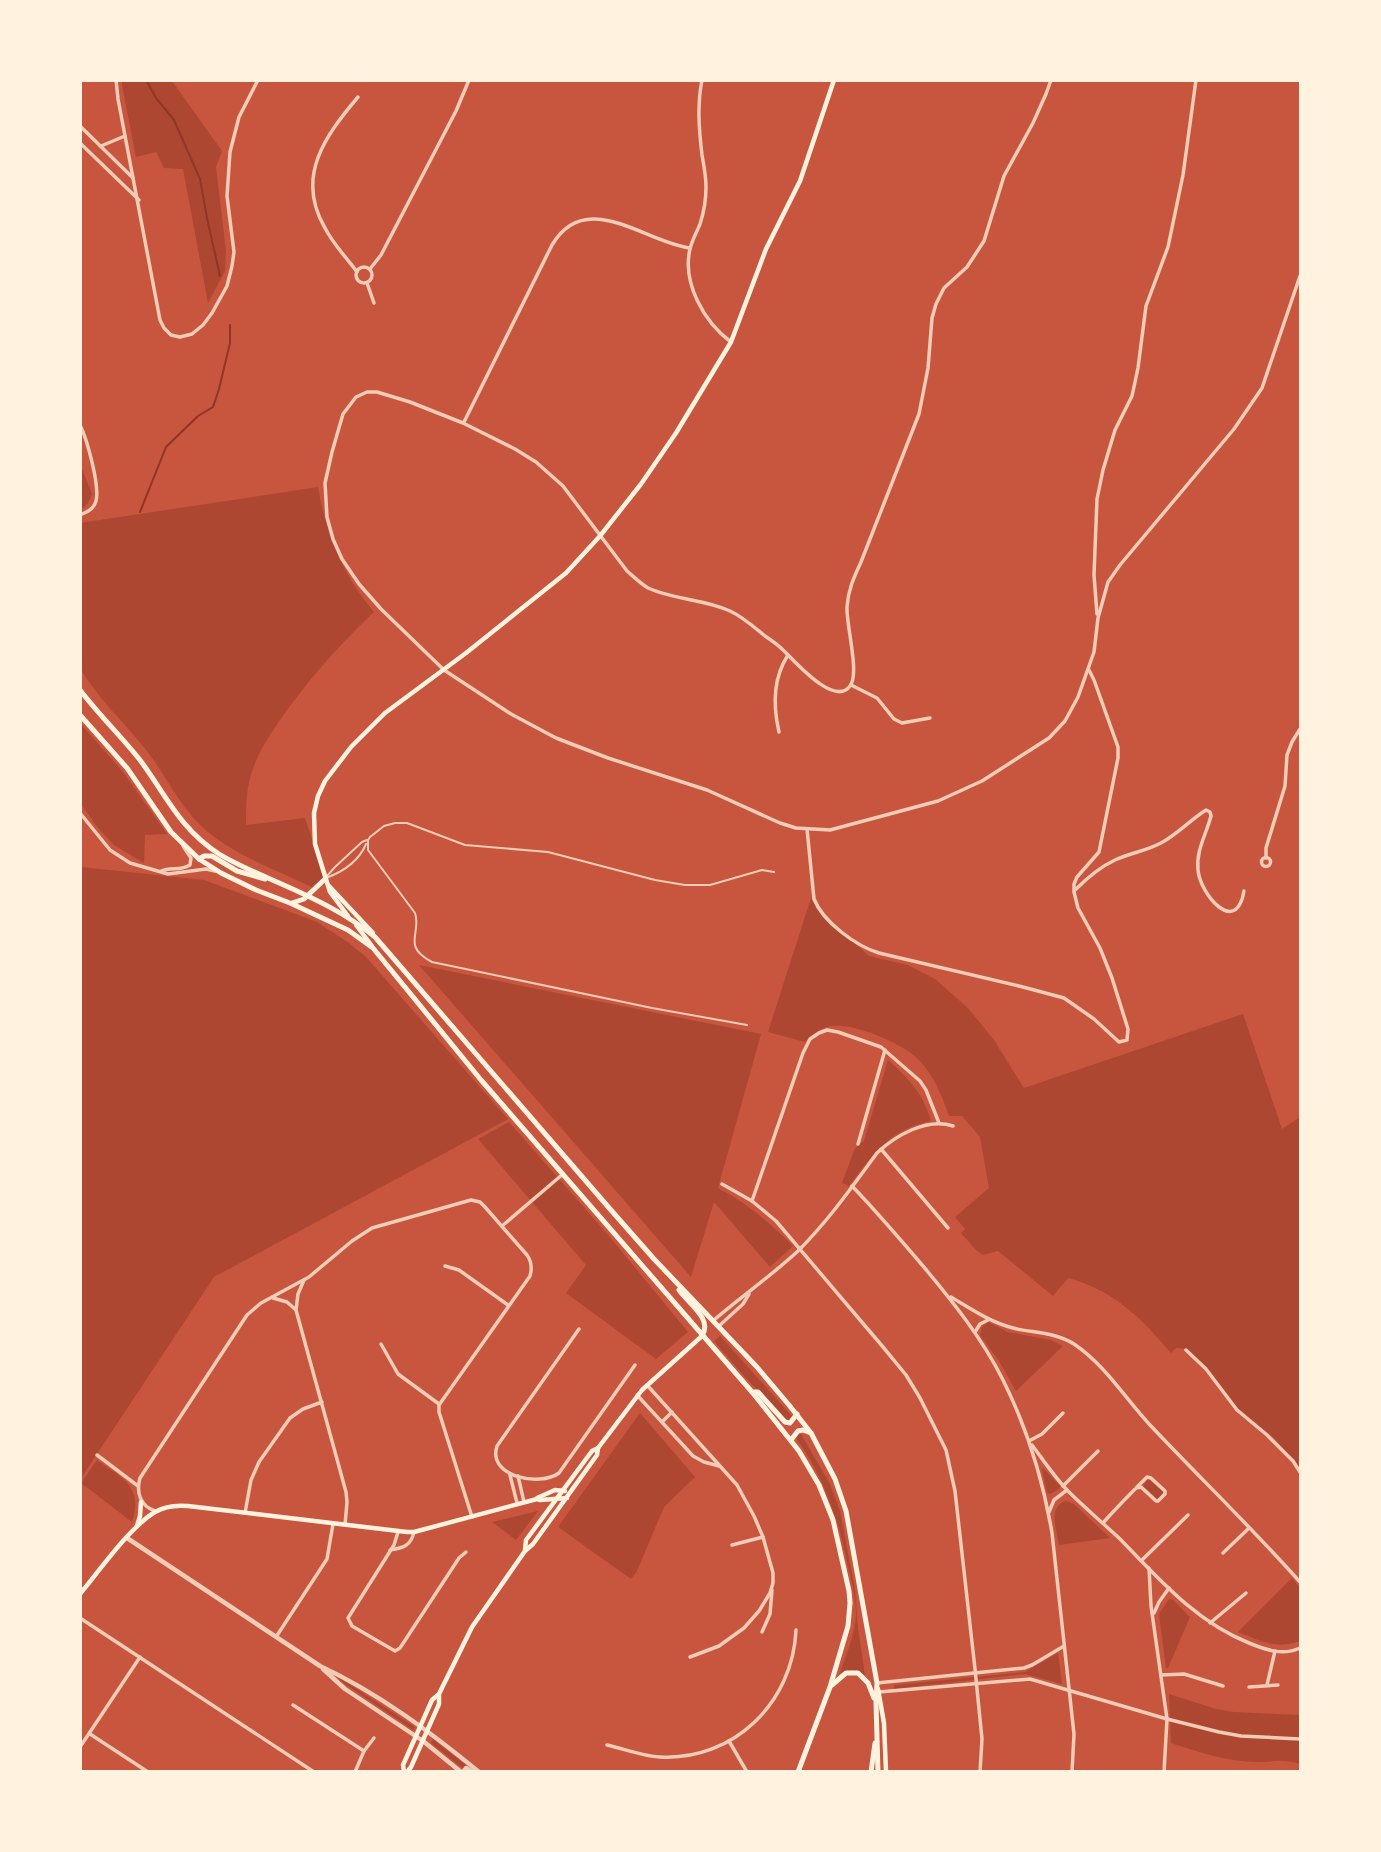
<svg xmlns="http://www.w3.org/2000/svg" width="1381" height="1852" viewBox="0 0 1381 1852" font-family="'Noto Sans',sans-serif">
  <style>
    .green { fill: #ae4732 }
    .lines { fill: none; stroke-linecap: round; stroke-linejoin: round }
    .stream { stroke: #8f3625; stroke-width: 2 }
    .service { stroke: #f1ccb7; stroke-width: 2 }
    .minor { stroke: #f1ccb7; stroke-width: 3.5 }
    .tertiary { stroke: #f1ccb7; stroke-width: 4.5 }
    .secondary { stroke: #fff3e0; stroke-width: 4.5 }
    .primary { stroke: #fff3e0; stroke-width: 5 }
  </style>
  <rect width="100%" height="100%" fill="#c8553d"/>
  <!-- green -->
  <g class="green">
    <path d="M122 81H172L222 151 216 167 226 251 225 271 208 303 183 169 164 168 156 152 136 157 122 85Z"/>
    <path d="M80 464 92 494 88 503 81 510Z"/>
    <path d="M318 487C326 535 343 575 374 612 338 646 306 682 278 723 269 737 259 751 254 766 246 785 246 805 246 825L305 818 324 877 312 887C278 871 237 856 208 832 182 811 167 777 147 751 125 723 98 699 80 668V523Z"/>
    <path d="M80 723 123 772 167 834 145 835 144 863 114 845 98 828 81 804Z"/>
    <path d="M81 867 204 880 317 922 349 943 366 957 508 1119 214 1277 81 1478Z"/>
    <path d="M811 898 820 913 869 956 908 965 935 979 968 1008 994 1040 1024 1088 1243 1014 1282 1129 1300 1117V1469L1274 1438 1239 1409 1187 1349 1176 1348 1171 1353C1141 1318 1115 1291 1068 1278L1053 1296 998 1251 983 1255 976 1250 961 1233 965 1229 955 1217 989 1188 980 1137 962 1116H949C942 1095 933 1074 918 1059 902 1043 849 1020 827 1027 818 1030 812 1035 805 1042L768 1032Z"/>
    <path d="M419 965 761 1034 718 1188C747 1203 770 1223 793 1246L770 1267 714 1202 691 1277Z"/>
    <path d="M888 1060C909 1079 923 1093 931 1121 889 1130 873 1154 849 1186L842 1183 855 1148 864 1141Z"/>
    <path d="M509 1122 609 1236 688 1332 656 1359 566 1293 586 1265 478 1139Z"/>
    <path d="M988 1322 1008 1332 1051 1340 1063 1346 1016 1391 999 1361 980 1335 982 1327Z"/>
    <path d="M720 1336 790 1414 792 1416 788 1421 745 1377 714 1341Z"/>
    <path d="M640 1413 695 1477 664 1507 637 1571 631 1579 558 1527Z"/>
    <path d="M798 1434H801L830 1484 840 1511 855 1590 858 1628 865 1675 853 1670 840 1673C846 1655 855 1634 856 1615 856 1597 851 1580 847 1562 838 1517 823 1476 796 1438V1436Z"/>
    <path d="M97 1460C122 1478 144 1487 132 1522L81 1483Z"/>
    <path d="M1043 1468 1060 1486 1059 1489 1050 1494 1047 1493 1042 1470Z"/>
    <path d="M1148 1479 1163 1492 1158 1499 1143 1486Z"/>
    <path d="M1066 1501 1074 1504 1110 1538 1059 1545C1057 1530 1047 1507 1066 1501Z"/>
    <path d="M538 1511 516 1540 492 1522Z"/>
    <path d="M1292 1578 1300 1588V1641C1275 1650 1262 1641 1238 1632Z"/>
    <path d="M1169 1599 1173 1600 1190 1617 1168 1668H1166L1159 1614Z"/>
    <path d="M1058 1653 1062 1684 1025 1674 894 1689V1685L1025 1672Z"/>
    <path d="M340 1678 415 1727 413 1730 339 1680Z"/>
    <path d="M1169 1694 1216 1709 1234 1712 1300 1715V1764C1286 1759 1272 1762 1257 1762 1228 1762 1199 1752 1171 1743Z"/>
    <path d="M433 1739 473 1771H466L431 1743Z"/>
  </g>
  <g class="lines">
    <!-- stream -->
    <g class="stream">
      <path d="M146 80 156 98 174 120 200 179 207 218 220 276"/>
      <path d="M140 512 166 447 198 416 213 407 219 389 230 343V325"/>
    </g>
    <!-- service -->
    <g class="service">
      <path d="M327 876 335 867 362 842 367 840"/>
      <path d="M326 878C342 872 359 861 366 844"/>
      <path d="M747 1025 652 1008 432 962C401 946 422 933 415 913L368 850V840L370 837 384 826 395 823H407L465 845 548 852 655 880 685 885H710L762 870 774 872"/>
    </g>
    <!-- minor -->
    <g class="minor">
      <path d="M116 80 118 99 160 320 164 328 171 335 180 337 192 334 203 325 212 313 227 286 232 266 234 252 227 196 230 152 239 117 258 80"/>
      <path d="M702 80C697 105 699 130 702 155 704 166 706 176 706 187 706 199 704 212 700 224 697 232 692 240 690 249 682 283 704 322 731 342"/>
      <path d="M1051 80 1046 94 1033 123 1004 176 984 241 967 267 944 288 936 304 932 318 928 368 919 414 861 562C854 577 848 590 847 607 846 625 860 673 850 686 834 708 793 659 782 649 777 644 771 640 765 636 754 627 743 617 730 611 704 599 674 600 648 588 640 583 634 577 627 571L563 486 536 462 515 449 463 423 410 402 377 392H367L356 397 343 414 332 452 325 483 327 517 333 539 342 559 359 584 381 609 444 670 511 714 556 738 608 758 707 790 780 823 796 828 830 830 938 801 982 781 1049 738 1065 721 1078 697 1094 652 1098 618 1108 582 1120 565 1234 429 1262 388 1300 276"/>
      <path d="M80 126 133 178"/>
      <path d="M80 143 139 200"/>
      <path d="M101 146 125 136"/>
      <circle cx="364" cy="275" r="8"/>
      <path d="M370 269 381 255 456 111 469 80"/>
      <path d="M357 272C346 257 333 244 325 228 295 177 325 136 358 97"/>
      <path d="M367 283 374 303"/>
      <path d="M464 422 552 245C586 187 646 243 690 248"/>
      <path d="M80 425C87 439 100 486 96 501 94 509 87 512 80 515"/>
      <path d="M1097 614 1094 575 1097 499 1103 470 1115 430 1132 396 1138 368 1146 306 1168 247 1183 175 1196 80"/>
      <path d="M851 685 877 698 894 719 902 723 930 718"/>
      <path d="M779 732C773 706 773 678 788 655"/>
      <path d="M80 813 110 850 130 863 168 874 206 869 215 871"/>
      <path d="M807 829 814 899C823 922 856 946 879 953L1023 987 1064 998 1094 1019 1119 1042 1127 1040 1128 1029 1112 978 1100 948 1078 908 1074 892V884L1077 877 1099 852 1118 758V747L1094 680 1089 670"/>
      <circle cx="1266" cy="862" r="4.5"/>
      <path d="M1266 858V848L1285 786 1287 755 1292 742 1300 729"/>
      <path d="M161 871C171 867 181 871 190 865L191 858 183 846"/>
      <path d="M1075 890C1086 879 1100 867 1115 860 1130 853 1146 851 1161 843 1178 834 1190 820 1206 810L1210 812 1211 816C1206 835 1196 850 1198 870 1200 894 1236 937 1244 891"/>
      <path d="M858 1144 885 1050"/>
      <path d="M881 1149 948 1228"/>
      <path d="M722 1184 752 1201 776 1221 883 1347 906 1375 920 1398 946 1450 955 1491 975 1669 982 1739 980 1772"/>
      <path d="M852 1186C877 1212 900 1239 923 1266 953 1302 982 1338 1003 1380 1027 1428 1043 1480 1052 1533L1074 1734 1072 1772"/>
      <path d="M752 1201 803 1053 810 1039 819 1033 827 1030 838 1032 881 1047 920 1081 926 1090 939 1123"/>
      <path d="M502 1226 563 1174"/>
      <path d="M445 1266 459 1270 508 1305"/>
      <path d="M304 1280 298 1294 296 1310 346 1492 347 1502 345 1525"/>
      <path d="M951 1297C971 1309 990 1322 1013 1328 1033 1333 1055 1332 1074 1344 1105 1365 1125 1398 1150 1425 1200 1478 1252 1528 1300 1582"/>
      <path d="M273 1298 287 1302 296 1310"/>
      <path d="M714 1320C742 1296 771 1276 798 1251 828 1221 852 1187 877 1153 895 1136 927 1117 953 1126"/>
      <path d="M719 1326 743 1304 749 1294"/>
      <path d="M579 1329 497 1446C487 1477 540 1487 559 1473L635 1365"/>
      <path d="M975 1332 980 1324 988 1320"/>
      <path d="M381 1344 398 1374 439 1404"/>
      <path d="M1186 1350 1206 1369 1237 1410 1267 1435 1293 1461 1300 1472"/>
      <path d="M647 1385 737 1485 754 1516 763 1537 773 1573V1583L770 1593 759 1611 744 1628 719 1646 690 1657"/>
      <path d="M637 1395 693 1456 704 1462 719 1466"/>
      <path d="M662 1422 672 1412"/>
      <path d="M1029 1441 1042 1434 1063 1413"/>
      <path d="M1032 1445C1044 1461 1055 1478 1069 1492 1085 1508 1103 1523 1120 1539 1159 1579 1196 1622 1249 1643 1266 1650 1283 1656 1300 1648"/>
      <path d="M97 1455 138 1486"/>
      <path d="M510 1475 517 1503"/>
      <path d="M518 1476 524 1502"/>
      <path d="M1063 1486 1098 1451"/>
      <path d="M155 1511C140 1506 136 1492 140 1478L247 1315 261 1303 309 1277 352 1241 372 1228 471 1200 480 1202 485 1207 527 1255C532 1262 532 1269 530 1276L439 1405V1412L472 1517"/>
      <path d="M1049 1512 1054 1500 1067 1490"/>
      <path d="M245 1513 251 1480 259 1462 290 1418 303 1409 322 1402"/>
      <path d="M1103 1523C1117 1507 1132 1492 1147 1477L1151 1478 1165 1491V1494L1158 1501H1156L1141 1487 1136 1488"/>
      <path d="M398 1532 394 1545 348 1618 352 1626 395 1651 400 1648 459 1558 466 1552"/>
      <path d="M732 1545 763 1537"/>
      <path d="M390 1550C403 1548 411 1546 414 1532"/>
      <path d="M1223 1553 1249 1528"/>
      <path d="M1142 1560 1188 1515"/>
      <path d="M1149 1568 1151 1606 1167 1719 1164 1772"/>
      <path d="M1154 1613 1159 1602 1169 1588"/>
      <path d="M80 1618 314 1772"/>
      <path d="M1210 1623 1246 1593"/>
      <path d="M762 1632 770 1614 772 1590"/>
      <path d="M276 1637 327 1559 333 1524"/>
      <path d="M1161 1675 1184 1674 1223 1686"/>
      <path d="M877 1683 1024 1668 1032 1665 1064 1646"/>
      <path d="M1267 1685 1275 1651"/>
      <path d="M1249 1687 1278 1685"/>
      <path d="M879 1692 1030 1679 1167 1719 1219 1732 1241 1736 1300 1739"/>
      <path d="M293 1705 364 1751"/>
      <path d="M90 1734 148 1772"/>
      <path d="M729 1741 747 1772"/>
      <path d="M607 1745C625 1749 642 1756 660 1757 734 1761 793 1702 796 1630"/>
      <path d="M80 1747 140 1657"/>
      <path d="M355 1772 364 1751 374 1738"/>
    </g>
    <!-- tertiary -->
    <g class="tertiary">
      <path d="M127 1538 320 1666C378 1693 429 1731 479 1772"/>
      <path d="M323 1669 345 1689 423 1741 461 1772"/>
      <path d="M463 1772 466 1768 473 1772"/>
    </g>
    <!-- secondary -->
    <g class="secondary">
      <path d="M329 886 373 933"/>
      <path d="M348 916 330 892 315 844 314 813 318 796 325 781 351 747 385 713 466 653 566 573 600 536 641 484 676 433 731 342 766 249 800 181 834 80"/>
      <path d="M356 925 372 946"/>
      <path d="M537 1498 555 1490 565 1491"/>
      <path d="M137 1526 140 1516 141 1502"/>
      <path d="M525 1550 526 1540 592 1451 598 1448"/>
      <path d="M80 1594C100 1570 130 1527 155 1512 165 1506 177 1505 188 1506L407 1532H414L537 1499 540 1500 567 1498"/>
      <path d="M878 1689 884 1723 886 1772"/>
      <path d="M404 1772 403 1765 432 1700 439 1694 472 1627 525 1551 533 1544 597 1455 598 1448 642 1390 702 1336"/>
      <path d="M407 1772 411 1767 439 1704V1695"/>
    </g>
    <!-- primary -->
    <g class="primary">
      <path d="M80 690C99 715 121 736 140 760 166 795 180 829 219 854 237 865 257 873 277 882 311 897 346 913 375 937L610 1209 654 1259 756 1366 789 1405 811 1433 835 1479 846 1511 877 1683 876 1703 878 1772"/>
      <path d="M80 715 127 768 171 832 199 859 221 873 256 890 290 903 348 930 373 948 481 1080 752 1392 799 1451 819 1485 833 1520 849 1591 850 1603 848 1626 830 1687 798 1772"/>
      <path d="M199 859 204 856H212L237 871 265 879"/>
      <path d="M292 903 304 899 325 879"/>
      <path d="M679 1290C689 1304 713 1319 702 1336"/>
      <path d="M752 1392H758L785 1422 790 1423 797 1414"/>
      <path d="M791 1440 798 1431 803 1430 811 1433"/>
      <path d="M832 1685 846 1673H858L868 1683 874 1698"/>
      <path d="M871 1772 875 1743"/>
    </g>
  </g>
  <!-- border -->
  <rect width="1381" height="1852" fill="none" stroke="#fff3e0" stroke-width="164"/>
</svg>
